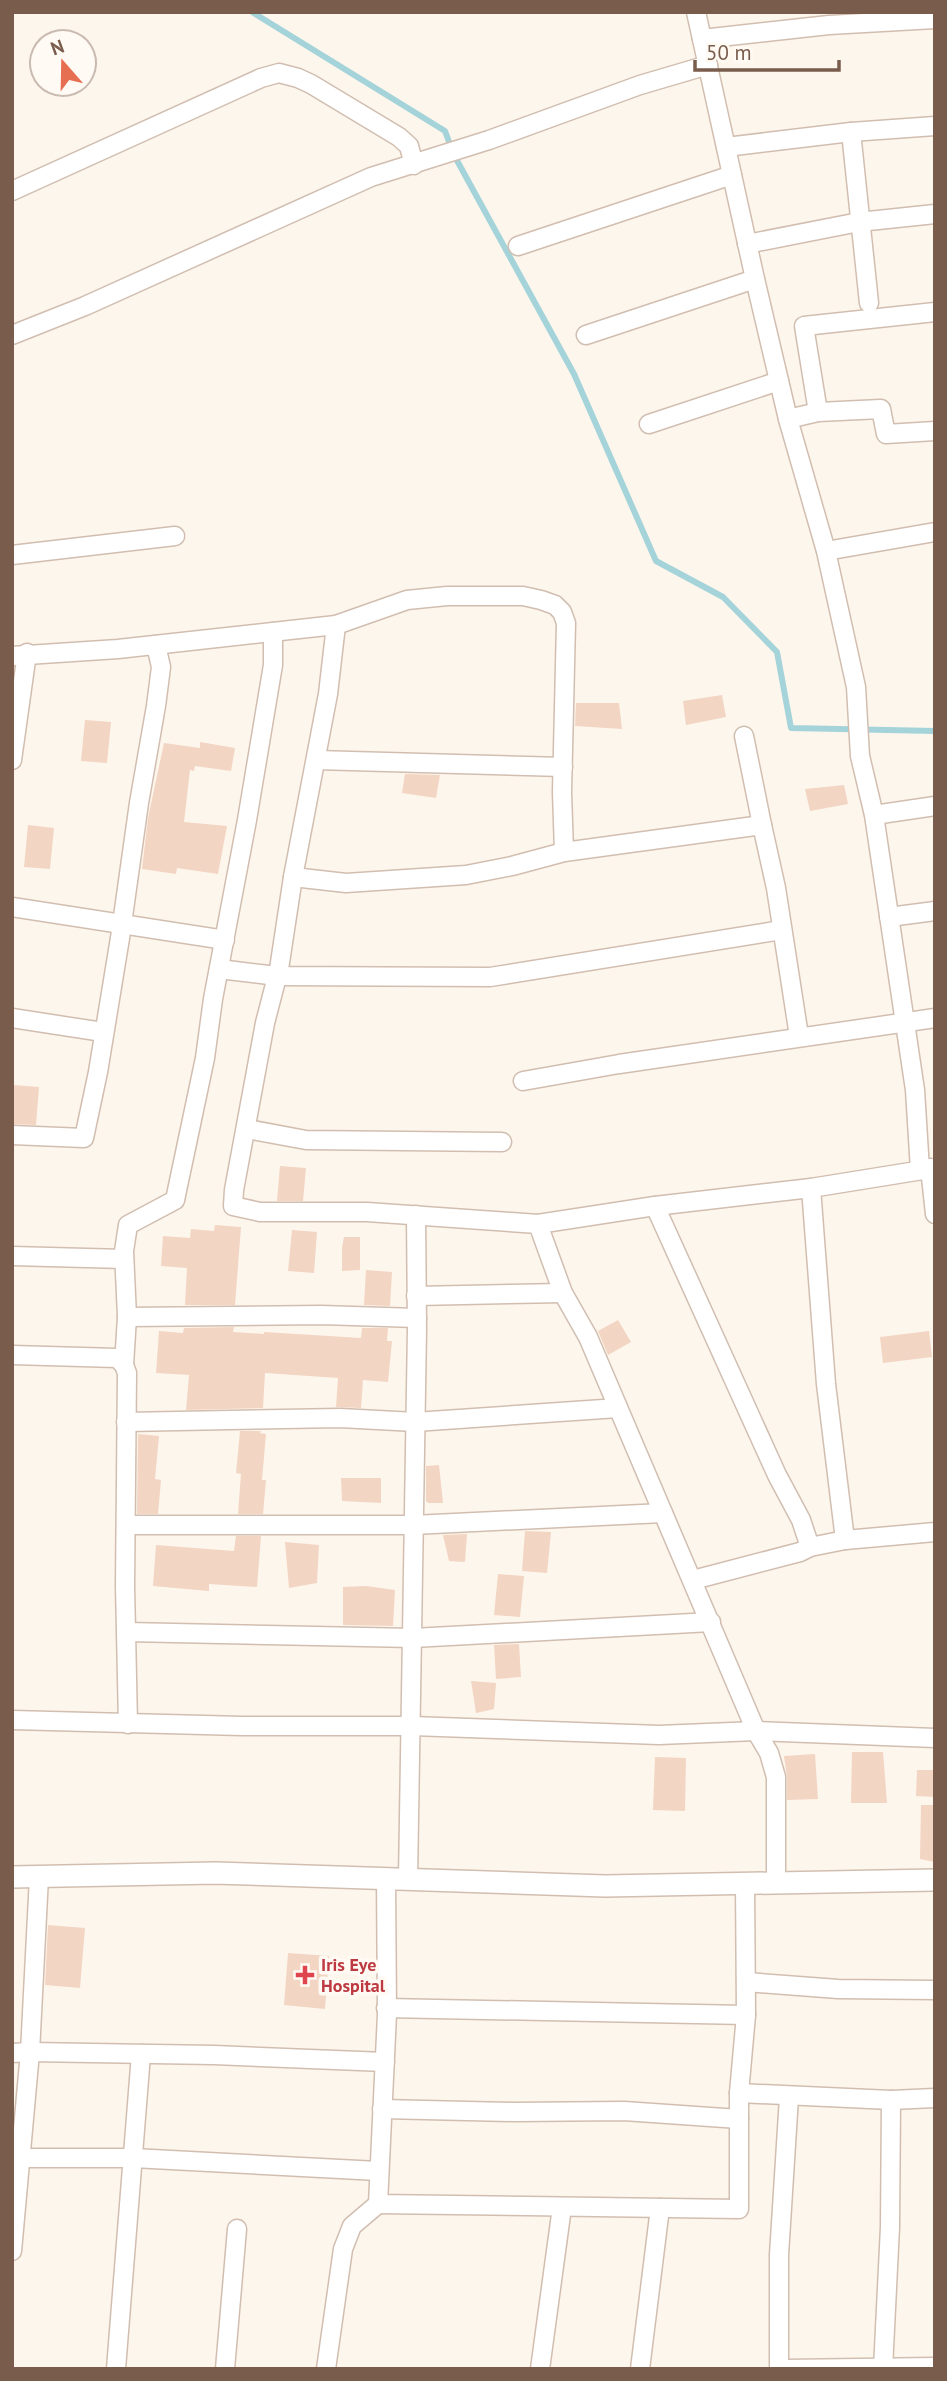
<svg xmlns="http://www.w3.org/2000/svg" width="947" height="2381" viewBox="0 0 947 2381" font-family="'PT Sans',sans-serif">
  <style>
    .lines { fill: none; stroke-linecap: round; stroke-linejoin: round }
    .stream { stroke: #a5d3da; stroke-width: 6 }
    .building { fill: #f3d5c3 }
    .minor-casing { stroke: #d1beb0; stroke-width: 21 }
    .tertiary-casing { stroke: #d1beb0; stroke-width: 24 }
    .minor { stroke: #fff; stroke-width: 18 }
    .tertiary { stroke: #fff; stroke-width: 21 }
    .health-dot { fill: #e0444e; stroke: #fffaf3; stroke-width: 2.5 }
    .labels { text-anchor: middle; stroke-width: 7; stroke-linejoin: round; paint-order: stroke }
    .health-label { font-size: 18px; font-weight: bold; fill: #be3a42; stroke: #fffaf3; text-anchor: start }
  </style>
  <rect width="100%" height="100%" fill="#fdf6ec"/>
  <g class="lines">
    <!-- stream -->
    <path class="stream" d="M252 12 445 131 454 155 574 374 656 561 723 597 777 652 791 728 935 731"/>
  </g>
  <!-- building -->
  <g class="building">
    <path d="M722 695 726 717 686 725 683 701Z"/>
    <path d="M576 703H619L622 729 575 726Z"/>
    <path d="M85 720 111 722 107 763 81 761Z"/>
    <path d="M200 742 235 748 231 771 195 766 194 771 190 770 184 822 227 826 218 874 177 868 176 874 142 869 148 818 164 743 200 748Z"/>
    <path d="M405 774 440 775 436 798 402 793Z"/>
    <path d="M844 785 848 804 810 811 805 789Z"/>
    <path d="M28 825 54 828 50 869 24 867Z"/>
    <path d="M13 1085 39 1087 36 1125 12 1124Z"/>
    <path d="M280 1166 306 1168 303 1201H277Z"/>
    <path d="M215 1225 241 1227 235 1305H185L187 1268 161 1266 163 1236 190 1238 191 1229 214 1231Z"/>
    <path d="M292 1230 317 1232 314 1273 288 1271Z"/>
    <path d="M344 1237H360V1270L342 1271V1248Z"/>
    <path d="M366 1270 392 1272 390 1306 364 1305Z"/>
    <path d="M618 1320 631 1342 608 1355 598 1331Z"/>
    <path d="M234 1327 233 1332 264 1334V1332L361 1338 362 1328H388L387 1341H392L388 1382 363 1380 361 1408 336 1407 338 1378 265 1373 263 1408 186 1410 189 1375 156 1373 159 1331 183 1333 184 1328Z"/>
    <path d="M929 1331 932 1357 883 1363 880 1337Z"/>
    <path d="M240 1431H261L260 1433 266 1434 262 1480H266L263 1514H238L241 1474 236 1473Z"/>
    <path d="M138 1434 159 1436 155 1479 161 1480 158 1514H137Z"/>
    <path d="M439 1465 443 1503H428L426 1501V1466Z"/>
    <path d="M341 1478H381V1503L342 1501Z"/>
    <path d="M525 1531 551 1532 547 1573 522 1571Z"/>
    <path d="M467 1534 465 1562 449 1561 443 1535Z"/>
    <path d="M236 1536H261L257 1587 209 1584V1591L153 1586 156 1545 234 1551Z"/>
    <path d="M285 1542 319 1545 317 1583 289 1588Z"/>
    <path d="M498 1574 524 1576 520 1617 494 1615Z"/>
    <path d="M366 1586 395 1590 393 1626 343 1625V1587Z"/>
    <path d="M519 1644 521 1677 496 1679 494 1645Z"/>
    <path d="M471 1681 496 1683 494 1709 476 1713Z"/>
    <path d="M852 1752H883L887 1803H851Z"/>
    <path d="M815 1754 818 1799 787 1800V1777L784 1756Z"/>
    <path d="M655 1757 686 1758 685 1811 653 1810Z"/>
    <path d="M917 1770H935V1797L916 1796Z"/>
    <path d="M921 1805H935V1862L920 1859Z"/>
    <path d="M48 1925 85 1928 80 1988 45 1985Z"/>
    <path d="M288 1953 329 1956 325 2009 284 2005Z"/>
  </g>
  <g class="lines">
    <defs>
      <g id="minor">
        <path d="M696 12 755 279 788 419 826 551 856 687 860 756 874 815 915 1090 920 1170"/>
        <path d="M702 39 829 25 935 19"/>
        <path d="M851 132 869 303"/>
        <path d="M726 147 851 132 935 126"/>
        <path d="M12 191 261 78 279 73 298 78 311 84 399 137 409 146 414 165"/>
        <path d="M747 244 859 222 935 214"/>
        <path d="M518 246 732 175"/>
        <path d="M12 335 85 306 371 177 489 140 640 85 708 65"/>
        <path d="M586 335 755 279"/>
        <path d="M818 412 804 326 935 312"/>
        <path d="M788 419 818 412 881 409 886 434 935 431"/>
        <path d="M649 424 779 381"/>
        <path d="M826 551 935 532"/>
        <path d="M12 555 175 536"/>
        <path d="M336 625 328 694 293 877 279 969 265 1023 234 1190 233 1206 260 1212H367L538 1224 563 1293 588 1337 756 1731 769 1753 776 1777V1883"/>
        <path d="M12 656 118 649 336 625 407 600 447 596H523L541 600 555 605 562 612 566 623 562 792 564 852"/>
        <path d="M744 736 762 825"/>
        <path d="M12 760 27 653"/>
        <path d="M316 760 563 767"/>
        <path d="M874 815 935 806"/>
        <path d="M293 877 346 883 466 875 512 866 564 852 762 825 776 888 799 1036"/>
        <path d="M12 907 225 940"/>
        <path d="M889 917 935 911"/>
        <path d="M219 969 277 976 490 977 782 930"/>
        <path d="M12 1018 103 1032"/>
        <path d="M523 1081 619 1064 935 1018"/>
        <path d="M247 1129 306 1140 502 1142"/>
        <path d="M12 1135 84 1138 98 1072 120 938 139 803 156 706 161 667 156 645"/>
        <path d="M930 1168 935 1214"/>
        <path d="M655 1206 777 1475 801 1520 810 1547 800 1552 693 1580"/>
        <path d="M538 1224 655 1206 811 1188 935 1168"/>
        <path d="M12 1256 124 1259"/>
        <path d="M416 1296 563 1293"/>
        <path d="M127 1317 321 1315 417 1318"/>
        <path d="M12 1355 117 1358 124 1365 127 1373 125 1586 128 1724"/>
        <path d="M124 1365 127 1317 124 1251 128 1225 175 1200 205 1058 213 999 247 820 273 665V632"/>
        <path d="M126 1422 340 1418 415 1422 618 1408"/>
        <path d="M127 1525H413L663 1513"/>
        <path d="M845 1540 935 1532"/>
        <path d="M810 1547 845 1540 826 1384 811 1188"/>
        <path d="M127 1632 413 1638 711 1622"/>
        <path d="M12 1720 242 1726H412L659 1735 756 1731 935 1738"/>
        <path d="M386 1878 387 2014 378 2204 739 2209V2093L746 2015 745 1883"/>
        <path d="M408 1879 417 1328 416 1215"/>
        <path d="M746 1982 838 1989 935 1990"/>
        <path d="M386 2008 746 2015"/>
        <path d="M12 2053 30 2052 39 1877"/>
        <path d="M739 2093 891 2100 935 2098"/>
        <path d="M382 2109 515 2112 624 2111 739 2119"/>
        <path d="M12 2158H133L378 2171"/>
        <path d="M12 2251 30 2052 214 2055 385 2062"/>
        <path d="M116 2369 141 2054"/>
        <path d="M225 2369 237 2229"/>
        <path d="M326 2369 343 2249 352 2226 378 2204"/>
        <path d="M540 2369 562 2207"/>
        <path d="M640 2369 660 2208"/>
        <path d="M779 2369V2255L789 2097"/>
        <path d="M786 2369 935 2367"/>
        <path d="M883 2369 890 2227 891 2100"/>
      </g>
      <path id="tertiary" d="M12 1877 215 1873 605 1886 935 1880"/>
    </defs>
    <!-- minor casing -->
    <use href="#minor" class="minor-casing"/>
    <!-- tertiary casing -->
    <use href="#tertiary" class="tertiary-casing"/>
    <!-- minor -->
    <use href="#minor" class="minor"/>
    <!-- tertiary -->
    <use href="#tertiary" class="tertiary"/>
  </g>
  <!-- markers -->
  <path class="health-dot" d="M301.5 1964.5h7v7h7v7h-7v7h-7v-7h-7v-7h7z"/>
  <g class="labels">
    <!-- health labels -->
    <g class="health-label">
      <text x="321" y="1971">Iris Eye<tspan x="321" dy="21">Hospital</tspan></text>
    </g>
  </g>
  <!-- border -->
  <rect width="947" height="2381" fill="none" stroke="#7a5c4d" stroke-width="28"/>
  <!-- north arrow -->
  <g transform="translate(63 63) rotate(340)"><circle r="33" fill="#fffaf3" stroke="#cabbb1" stroke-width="2"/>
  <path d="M0-5L12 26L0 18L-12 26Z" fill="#e76f51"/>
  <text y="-10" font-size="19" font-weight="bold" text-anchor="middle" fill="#7a5c4d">N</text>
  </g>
  <!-- scale -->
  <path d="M695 60v10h144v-10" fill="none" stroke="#7a5c4d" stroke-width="3.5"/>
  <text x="706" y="60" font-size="21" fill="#7a5c4d" stroke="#fffaf3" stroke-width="5" paint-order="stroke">50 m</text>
</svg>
